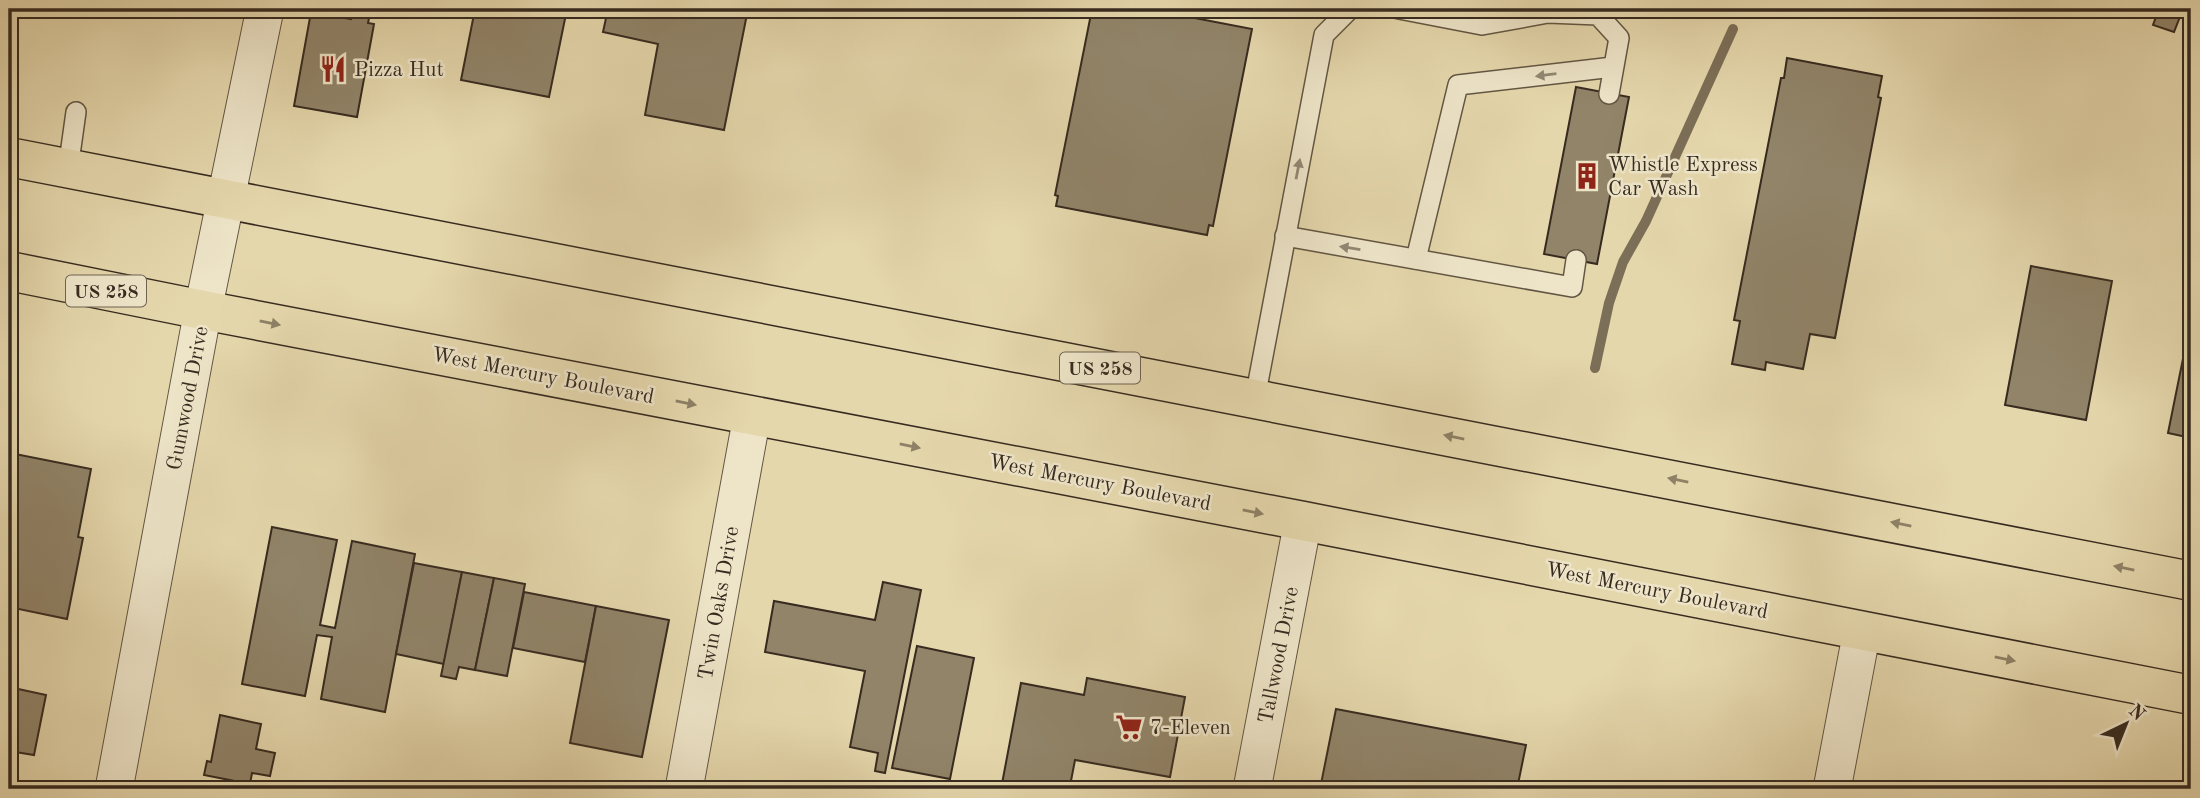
<svg xmlns="http://www.w3.org/2000/svg" width="2200" height="798" viewBox="0 0 2200 798" font-family="'Old Standard TT',serif">
  <style>
    .lines { fill: none; stroke-linecap: round; stroke-linejoin: round }
    .stream { stroke: #7c6f57; stroke-width: 10 }
    .building { fill: #918469; stroke: #372b20; stroke-width: 2 }
    .service-casing { stroke: #625643; stroke-width: 22 }
    .minor-casing { stroke: #625643; stroke-width: 39 }
    .trunk-casing { stroke: #372b20; stroke-width: 41 }
    .service { stroke: #eee5c9; stroke-width: 19 }
    .minor { stroke: #eee5c9; stroke-width: 37 }
    .trunk { stroke: #e5d7ac; stroke-width: 38 }
    .oneway { fill: #928874 }
    .oneway2 { fill: #8e8166 }
    .labels { text-anchor: middle; stroke-width: 5; stroke-linejoin: round; paint-order: stroke }
    .shield { fill: #eee5c9; stroke: #6e6353; stroke-width: 2 }
    .shield-label { font-size: 19px; font-weight: bold; fill: #372b20 }
    .poi-label { font-size: 21px; fill: #372b20; stroke: #eee5c9; text-anchor: start }
    .street-label { font-size: 21px; fill: #372b20; stroke: #eee5c9 }
  </style>
  <rect width="100%" height="100%" fill="#e5d7ac"/>
  <filter id="stains"><feTurbulence type="fractalNoise" baseFrequency=".00286" numOctaves="4"/><feColorMatrix values="0 0 0 0 .2 0 0 0 0 .09 0 0 0 0 .02 0 0 0 .5 -.17"/></filter>
  <radialGradient id="worn" r=".72"><stop offset=".6" stop-color="#630" stop-opacity="0"/><stop offset="1" stop-color="#630" stop-opacity=".3"/></radialGradient>
  <g class="lines">
    <!-- stream -->
    <path class="stream" d="M1595 368 1609 303 1623 262 1646 221 1733 29"/>
  </g>
  <!-- building -->
  <g class="building">
    <path d="M353 9H371L368 23 374 24 357 117 294 106 311 12 351 19Z"/>
    <path d="M475 9H567L549 97 461 80Z"/>
    <path d="M608 9H748L724 130 645 115 658 44 603 32Z"/>
    <path d="M1092 9H1148L1252 29 1213 226 1209 225 1207 235 1056 206 1058 196 1055 195Z"/>
    <path d="M2159 9H2183L2174 32 2153 25Z"/>
    <path d="M1787 58 1882 76 1878 97 1881 98 1835 338 1810 334 1803 369 1766 362 1765 370 1732 364 1740 321 1734 320 1781 78H1784Z"/>
    <path d="M1576 87 1629 97 1597 264 1544 254Z"/>
    <path d="M2031 266 2112 281 2086 420 2005 405Z"/>
    <path d="M2191 319V438L2168 433Z"/>
    <path d="M10 453 91 469 78 537 83 538 67 619 9 607Z"/>
    <path d="M272 527 337 540 320 625 335 628 352 541 415 554 385 712 321 699 332 637 317 635 305 696 242 684Z"/>
    <path d="M414 563 462 572 444 664 396 654Z"/>
    <path d="M462 572 494 578 475 670 459 667 456 679 441 676Z"/>
    <path d="M494 578 525 584 507 676 475 670Z"/>
    <path d="M883 582 921 590 885 773 875 771 878 753 850 747 865 671 765 652 774 601 875 620Z"/>
    <path d="M524 592 596 606 585 662 513 648Z"/>
    <path d="M596 606 669 620 642 757 570 743Z"/>
    <path d="M917 646 974 658 950 779 892 768Z"/>
    <path d="M1087 678 1185 697 1170 777 1075 760 1070 786 1083 789H1001L1021 683 1084 695Z"/>
    <path d="M9 687 46 695 34 755 9 751Z"/>
    <path d="M1336 709 1526 745 1517 789H1320Z"/>
    <path d="M220 715 261 724 256 749 275 753 270 776 252 773 250 784 204 775 207 761 211 762Z"/>
    <path d="M287 785 311 789H286Z"/>
  </g>
  <g class="lines">
    <defs>
      <g id="service">
        <path d="M1399 9 1482 25 1548 13 1598 15 1619 38 1609 94"/>
        <path d="M68 169 76 112"/>
        <path d="M1285 236 1572 287 1576 260"/>
        <path d="M1416 259 1458 85 1613 67"/>
        <path d="M1255 398 1324 35 1350 9"/>
      </g>
      <g id="minor">
        <path d="M114 789 203 310 265 9"/>
        <path d="M684 789 752 416"/>
        <path d="M1252 789 1303 521"/>
        <path d="M1832 789 1862 631"/>
      </g>
      <g id="trunk">
        <path d="M9 157 2191 581"/>
        <path d="M9 271 203 310 1303 521 2191 695"/>
      </g>
    </defs>
    <!-- service casing -->
    <use href="#service" class="service-casing"/>
    <!-- minor casing -->
    <use href="#minor" class="minor-casing"/>
    <!-- trunk casing -->
    <use href="#trunk" class="trunk-casing"/>
    <!-- service -->
    <use href="#service" class="service"/>
    <!-- minor -->
    <use href="#minor" class="minor"/>
    <!-- trunk -->
    <use href="#trunk" class="trunk"/>
  </g>
  <!-- one-way arrows -->
  <defs><path id="oneway-solid" d="M-6-.8H1V-3.2L6.5 0L1 3.2V.8H-6Z" transform="scale(1.75)"/></defs>
  <g class="oneway">
    <use href="#oneway-solid" transform="translate(1546 75) rotate(173)"/>
    <use href="#oneway-solid" transform="translate(1298 169) rotate(-79)"/>
    <use href="#oneway-solid" transform="translate(1350 248) rotate(-171)"/>
  </g>
  <g class="oneway2">
    <use href="#oneway-solid" transform="translate(270 323) rotate(11)"/>
    <use href="#oneway-solid" transform="translate(686 403) rotate(11)"/>
    <use href="#oneway-solid" transform="translate(1454 437) rotate(-169)"/>
    <use href="#oneway-solid" transform="translate(910 446) rotate(11)"/>
    <use href="#oneway-solid" transform="translate(1678 480) rotate(-169)"/>
    <use href="#oneway-solid" transform="translate(1253 512) rotate(11)"/>
    <use href="#oneway-solid" transform="translate(1901 524) rotate(-169)"/>
    <use href="#oneway-solid" transform="translate(2124 568) rotate(-169)"/>
    <use href="#oneway-solid" transform="translate(2005 659) rotate(11)"/>
  </g>
  <!-- icons -->
  <defs>
    <symbol id="restaurant-bare" viewBox="-9 -9 18 18"><path d="M-5-6h1v4h1v-4h1v4h1v-4h1v5L-1.5 .5V6h-2V.5L-5-1ZM5-6V6H3V1.5H1.5Q1.5-4 5-6Z" fill="#8f2418" stroke="#eee5c9" stroke-width="2.5" paint-order="stroke"/></symbol>
    <symbol id="building-bare" viewBox="-9 -9 18 18"><path d="M-4-6H4V6H1V3H-1V6H-4ZM-2.5-4.3h1.7v1.8h-1.7ZM.8-4.3h1.7v1.8H.8ZM-2.5-1h1.7V.8h-1.7ZM.8-1h1.7V.8H.8Z" fill="#8f2418" stroke="#eee5c9" stroke-width="2.5" paint-order="stroke"/></symbol>
    <symbol id="supermarket-bare" viewBox="-9 -9 18 18"><path d="M-6-5.5h2.5l.6 2H6L4.5 2H-2.5L-4.4-4H-6ZM-1.5 3.2a1.3 1.3 0 1 0 .1 0ZM3 3.2a1.3 1.3 0 1 0 .1 0Z" fill="#8f2418" stroke="#eee5c9" stroke-width="2.5" paint-order="stroke"/></symbol>
  </defs>
  <g fill-rule="evenodd">
    <use href="#restaurant-bare" x="314" y="50" width="38" height="38"/>
    <use href="#building-bare" x="1568" y="157" width="38" height="38"/>
    <use href="#supermarket-bare" x="1110" y="708" width="38" height="38"/>
  </g>
  <g class="labels">
    <!-- shield labels -->
    <g class="shield">
      <rect x="66" y="275.5" width="80" height="31" rx="5"/>
      <rect x="1060" y="352.5" width="80" height="31" rx="5"/>
    </g>
    <g class="shield-label">
      <text x="106" y="298">US 258</text>
      <text x="1100" y="375">US 258</text>
    </g>
    <!-- poi labels -->
    <g class="poi-label">
      <text x="354" y="76">Pizza Hut</text>
      <text x="1608" y="171">Whistle Express<tspan x="1608" dy="24">Car Wash</tspan></text>
      <text x="1150" y="734">7-Eleven</text>
    </g>
    <!-- street labels -->
    <g class="street-label">
      <text transform="translate(543 375) rotate(11)" y="7">West Mercury Boulevard</text>
      <text transform="translate(187 398) rotate(-79)" y="7">Gumwood Drive</text>
      <text transform="translate(1100 482) rotate(11)" y="7">West Mercury Boulevard</text>
      <text transform="translate(1657 590) rotate(11)" y="7">West Mercury Boulevard</text>
      <text transform="translate(718 603) rotate(-80)" y="7">Twin Oaks Drive</text>
      <text transform="translate(1278 655) rotate(-79)" y="7">Tallwood Drive</text>
    </g>
  </g>
  <!-- margin -->
  <rect width="2200" height="798" fill="none" stroke="#e5d7ac" stroke-width="35"/>
  <rect x="10" y="10" width="2179" height="777" fill="none" stroke="#372b20" stroke-width="3.5"/>
  <rect x="18" y="18" width="2165" height="763" fill="none" stroke="#372b20" stroke-width="2"/>
  <!-- north arrow -->
  <g transform="translate(2126 724) rotate(43)" stroke="#eee5c9" stroke-width="5" paint-order="stroke">
  <path d="M0-5L12 26L0 18L-12 26Z" fill="#372b20"/>
  <text y="-10" font-size="19" font-weight="bold" text-anchor="middle" fill="#372b20">N</text>
  </g>
  <rect width="100%" height="100%" filter="url(#stains)"/>
  <rect width="100%" height="100%" fill="url(#worn)"/>
</svg>
